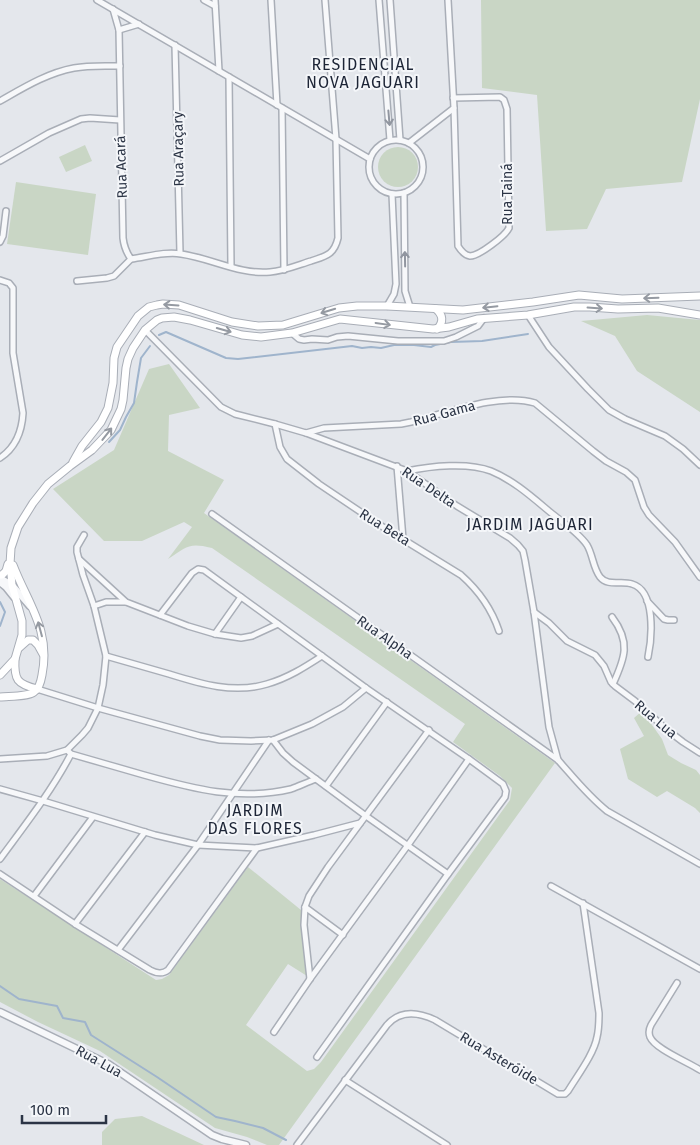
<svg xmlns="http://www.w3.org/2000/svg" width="700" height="1145" viewBox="0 0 700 1145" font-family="'Fira Sans',sans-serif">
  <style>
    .green { fill: #c9d6c5 }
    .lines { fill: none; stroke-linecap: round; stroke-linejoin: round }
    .stream { stroke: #9fb4cc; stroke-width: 2 }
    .minor-casing { stroke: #a9aeb7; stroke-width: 8 }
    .tertiary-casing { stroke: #a9aeb7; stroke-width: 9 }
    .secondary-casing { stroke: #a9aeb7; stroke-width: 9 }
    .minor { stroke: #f7f8fa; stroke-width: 5 }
    .tertiary { stroke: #f7f8fa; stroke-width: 6 }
    .secondary { stroke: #fff; stroke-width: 7 }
    .oneway { stroke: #9196a0 }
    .oneway2 { stroke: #959aa2 }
    .labels { text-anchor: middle; stroke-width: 4; stroke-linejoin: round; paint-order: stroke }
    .street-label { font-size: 14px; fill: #2b3445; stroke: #f4f6f9 }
    .quarter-label { font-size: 16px; letter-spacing: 1px; fill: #1d2536; stroke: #f4f6f9 }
  </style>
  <rect width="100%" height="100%" fill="#e4e7ec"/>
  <!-- green -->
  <g class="green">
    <path d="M481 0H700V99L682 182 606 189 587 229 546 231 537 95 482 88Z"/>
    <path d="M85 145 92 161 66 172 59 157Z"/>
    <circle cx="398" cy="167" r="20"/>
    <path d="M16 182 96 194 88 255 7 244Z"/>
    <path d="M647 315 700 320V412L637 371 615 336 581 321Z"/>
    <path d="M169 364 200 408 169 415 168 451 224 480 204 513 555 763 279 1145H267L247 1137 215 1128 100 1051 38 1022 0 1002V879L156 980 162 979 169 975 248 867 301 910 307 976 288 964 246 1025 307 1071 314 1069 321 1062 510 800 512 788 500 776 453 742 465 724 212 548C188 542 187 547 168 559L192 527 184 522 142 541H104L53 489 114 450 149 369Z"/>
    <path d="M642 711 662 739 668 755 681 763 696 770 700 775V813L695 808 667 791 657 797 628 779 620 749 644 736 634 718Z"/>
    <path d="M142 1116 204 1145H102V1132L115 1119Z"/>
  </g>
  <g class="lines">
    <!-- stream -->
    <g class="stream">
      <path d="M159 335 166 332 226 358 238 359 352 346 362 348 371 347 381 348 394 345H414L431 347 435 345 451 342 482 341 528 334"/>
      <path d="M109 442 120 430 126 417 134 403 137 382 141 358 150 346"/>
      <path d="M0 602 5 612 0 626"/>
      <path d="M0 986 19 999 57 1006 63 1018 85 1022 91 1035 157 1077 216 1117 235 1121 263 1128 286 1140"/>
    </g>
    <defs>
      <g id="minor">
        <path d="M97 0 370 159"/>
        <path d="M204 0 215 6"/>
        <path d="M215 0 219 71"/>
        <path d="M271 0 277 105"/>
        <path d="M379 0 390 140"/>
        <path d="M390 0 400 140"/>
        <path d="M113 9 119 30 123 238C124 247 126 252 131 259 147 257 165 251 181 254 211 258 240 275 270 272 284 271 298 265 311 261 326 256 334 255 338 238L336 139 325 0"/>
        <path d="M119 30 139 24"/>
        <path d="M175 45 180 253"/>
        <path d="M229 77 231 266"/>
        <path d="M453 98 500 97 504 100 507 109 509 228C505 236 479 256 470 256 464 255 461 251 458 246L454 108"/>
        <path d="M0 101C23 88 47 73 74 68 89 65 105 66 120 66"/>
        <path d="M282 108 284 270"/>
        <circle cx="396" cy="167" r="27"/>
        <path d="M409 143 454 108 448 0"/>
        <path d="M0 161 49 133 81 119 90 118 120 120"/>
        <path d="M404 193 405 291 410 307"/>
        <path d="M0 242 3 236 6 211"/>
        <path d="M0 280 9 283 13 288V353L23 413C22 431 15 448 0 458"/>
        <path d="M77 281 107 278 114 276 131 259"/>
        <path d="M387 306 394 294 396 284 392 194"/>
        <path d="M528 315 549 347 588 389 609 410 625 419 665 436 683 449 700 465"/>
        <path d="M145 330 221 407 235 414 275 424 306 433 324 428 401 424 411 422C447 413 500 392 535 403L593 451 606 461 626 472 635 480 644 507 649 515 675 542 700 577"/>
        <path d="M292 333 299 339 304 340 312 339 328 340 337 337 348 336 398 341H444L456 337 478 326 484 318"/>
        <path d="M275 424 280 447 287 459 319 484 383 527 461 575C478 590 492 610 499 631"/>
        <path d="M306 433 407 471 457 506 510 538 518 545 523 551 525 560 534 612 549 727 558 760"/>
        <path d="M397 466 403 539"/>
        <path d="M407 471C431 466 468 462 491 471 513 480 532 497 550 512 562 522 578 532 587 545 593 555 593 568 600 577 608 587 622 580 632 584 656 591 652 638 648 657"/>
        <path d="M212 514 558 760C574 778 588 796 607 811L700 864"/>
        <path d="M79 559 126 602 188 626 215 634 241 638 252 636 278 624"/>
        <path d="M647 601 664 619 668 620H674"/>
        <path d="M94 606 106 602H125"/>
        <path d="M534 612 549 623 567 641 595 655 604 666 611 682 615 686 635 701 666 729 683 742 700 753"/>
        <path d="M160 615 192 573 198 569 204 570 366 688 469 759 503 784 506 791 505 797 448 874 317 1057"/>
        <path d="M612 617C631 642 625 658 613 684"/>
        <path d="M215 634 241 597"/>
        <path d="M106 656C127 662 148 668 169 674 201 684 234 694 267 684 288 678 305 667 322 656"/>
        <path d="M37 689 98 708 200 736 220 740 251 741 273 740 312 724 343 707 366 688"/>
        <path d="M273 740 283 753 293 762 366 816 448 874"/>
        <path d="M67 750 71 754C95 761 120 768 144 775 194 789 239 801 291 789 299 786 308 782 316 779"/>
        <path d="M0 759 47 756 67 750 82 735 88 728 98 708 103 685 106 656 94 606 83 575 77 552V547L84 535"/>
        <path d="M326 786 387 702"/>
        <path d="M0 789 43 801 155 835 198 845 257 848 314 835 360 823"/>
        <path d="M0 859C25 825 51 792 71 754"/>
        <path d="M0 874 75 924 150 970C156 973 162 975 168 970L257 848"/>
        <path d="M551 886 700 969"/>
        <path d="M34 896 93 817"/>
        <path d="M305 907 343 935"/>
        <path d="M75 924 145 832"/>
        <path d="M118 950 198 845 269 740"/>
        <path d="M310 979 304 925 305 907 309 896 328 867 429 730"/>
        <path d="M677 983 651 1025C649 1029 648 1032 650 1037 655 1049 688 1062 700 1070"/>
        <path d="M274 1032 310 979 408 845 469 759"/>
        <path d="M345 1080 447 1145"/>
        <path d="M297 1145 387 1025C400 1010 418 1012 435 1020L558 1094H565L568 1091C577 1076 594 1054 597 1037 599 1029 599 1021 599 1013L583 903"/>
      </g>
      <g id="tertiary">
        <path d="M0 578 12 585 30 606"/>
        <path d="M0 582 6 587 14 597"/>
        <path d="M0 1012 108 1064 212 1135 222 1139 246 1145"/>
      </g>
      <g id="secondary">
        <path d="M436 309C443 315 444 322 437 329"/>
        <path d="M73 462 82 446 101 422 108 408 113 383 114 358 117 347 138 316 149 307 157 305 163 304 179 305 232 322 258 326 283 325 339 308 357 306H387L463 310 533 302 579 295 622 299 700 296"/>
        <path d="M0 575H2L6 571 8 564"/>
        <path d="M19 648 28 640H33L38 645 43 654"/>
        <path d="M15 659C14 680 17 684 37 689"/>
        <path d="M0 675 15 659 22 635V621L12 585 10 564 11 548 18 527 33 503 48 484 70 466 92 450 111 430 121 409 123 400 126 368 128 359 133 348 145 330 157 320 162 318 174 317 190 320 242 335 261 337 292 333 340 319 433 329 449 327 477 319 528 315 574 307H590L618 309 658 308 700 315"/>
        <path d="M0 697C8 696 28 697 34 692 39 689 41 681 42 675 51 630 28 604 13 565"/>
      </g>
    </defs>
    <!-- minor casing -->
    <use href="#minor" class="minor-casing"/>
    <!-- tertiary casing -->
    <use href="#tertiary" class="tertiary-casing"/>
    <!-- secondary casing -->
    <use href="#secondary" class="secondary-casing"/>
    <!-- minor -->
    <use href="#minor" class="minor"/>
    <!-- tertiary -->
    <use href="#tertiary" class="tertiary"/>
    <!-- secondary -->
    <use href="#secondary" class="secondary"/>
  </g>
  <!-- one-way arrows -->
  <defs><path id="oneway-shaft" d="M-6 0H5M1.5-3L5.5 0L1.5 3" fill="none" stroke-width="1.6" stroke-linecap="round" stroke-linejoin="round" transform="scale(1.25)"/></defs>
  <g class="oneway">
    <use href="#oneway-shaft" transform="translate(389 118) rotate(85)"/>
    <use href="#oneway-shaft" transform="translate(405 259) rotate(-91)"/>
  </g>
  <g class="oneway2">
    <use href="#oneway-shaft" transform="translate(651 298) rotate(178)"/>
    <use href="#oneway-shaft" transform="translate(171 305) rotate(-176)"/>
    <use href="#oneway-shaft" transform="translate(490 307) rotate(174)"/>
    <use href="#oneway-shaft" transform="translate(595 308) rotate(4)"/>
    <use href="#oneway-shaft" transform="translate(328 311) rotate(163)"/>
    <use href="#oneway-shaft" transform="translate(383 324) rotate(8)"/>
    <use href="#oneway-shaft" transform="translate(224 330) rotate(16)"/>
    <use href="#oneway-shaft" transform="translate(107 434) rotate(-52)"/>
    <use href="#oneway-shaft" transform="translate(40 629) rotate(-105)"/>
  </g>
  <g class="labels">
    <!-- street labels -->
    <g class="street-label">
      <text transform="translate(178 149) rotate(-91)" y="5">Rua Araçary</text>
      <text transform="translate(121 167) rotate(-92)" y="5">Rua Acará</text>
      <text transform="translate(507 194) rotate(-90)" y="5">Rua Tainá</text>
      <text transform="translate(444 413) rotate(-15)" y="5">Rua Gama</text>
      <text transform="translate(429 487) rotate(34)" y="5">Rua Delta</text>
      <text transform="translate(385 527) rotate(32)" y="5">Rua Beta</text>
      <text transform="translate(385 637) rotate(35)" y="5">Rua Alpha</text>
      <text transform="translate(656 719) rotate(40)" y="5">Rua Lua</text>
      <text transform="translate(499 1058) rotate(31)" y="5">Rua Asteróide</text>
      <text transform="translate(99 1061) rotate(29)" y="5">Rua Lua</text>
    </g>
    <!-- quarter labels -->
    <g class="quarter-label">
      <text x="363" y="70">RESIDENCIAL<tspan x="363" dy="18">NOVA JAGUARI</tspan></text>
      <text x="530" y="530">JARDIM JAGUARI</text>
      <text x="255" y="816">JARDIM<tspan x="255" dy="18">DAS FLORES</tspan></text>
    </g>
  </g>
  <!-- scale -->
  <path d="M22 1115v8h84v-8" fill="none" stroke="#2b3445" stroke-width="2.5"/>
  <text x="30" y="1115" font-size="15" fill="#2b3445" stroke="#f4f6f9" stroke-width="4" paint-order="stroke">100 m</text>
</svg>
